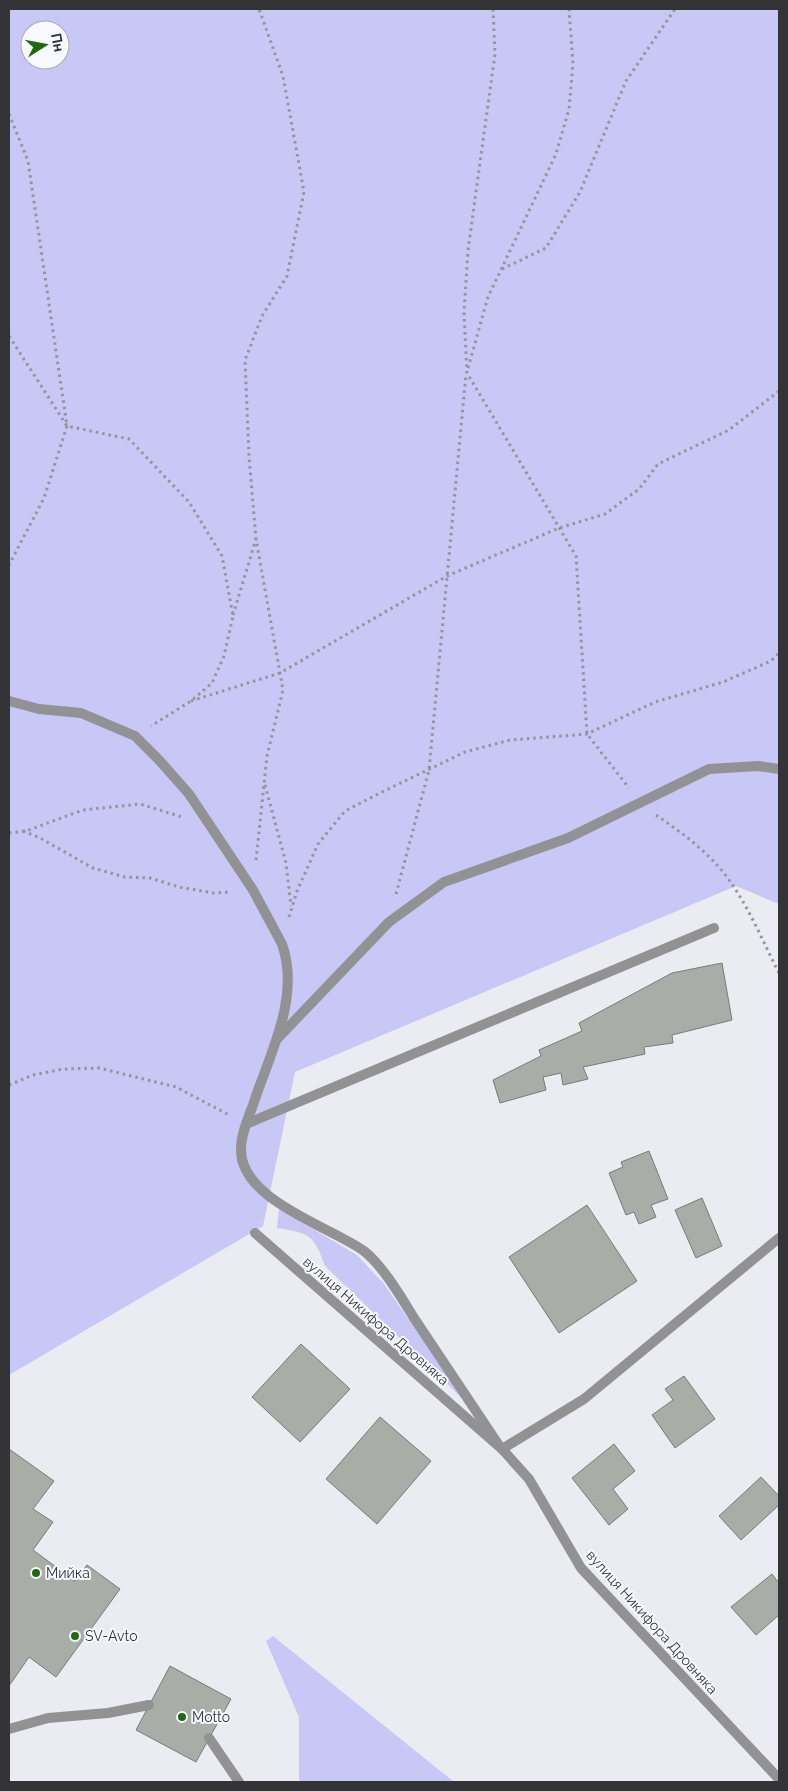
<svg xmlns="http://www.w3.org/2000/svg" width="788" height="1791" viewBox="0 0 788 1791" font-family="Raleway,sans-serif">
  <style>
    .green { fill: #c9c7f5; fill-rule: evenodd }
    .building { fill: #a9ada8; stroke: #777c77 }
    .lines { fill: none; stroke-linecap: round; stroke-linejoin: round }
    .path { stroke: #949499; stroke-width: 3; stroke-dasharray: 2.5 4; stroke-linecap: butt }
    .lane { stroke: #929295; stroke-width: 10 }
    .street { stroke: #929295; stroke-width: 10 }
    .poi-dot { fill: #1e6b0d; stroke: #f8f8ff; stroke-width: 2 }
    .labels { text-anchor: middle; stroke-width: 4; stroke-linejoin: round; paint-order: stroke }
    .street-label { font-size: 14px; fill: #343437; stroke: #f8f8ff }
    .poi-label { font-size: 14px; fill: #343437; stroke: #f8f8ff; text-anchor: start }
  </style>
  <rect width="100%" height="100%" fill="#ebebf2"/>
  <!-- green -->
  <g class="green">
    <path d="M9 9H779V904L736 886 295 1072 263 1226 9 1375ZM30 30H60V60H30Z"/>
    <path d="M279 1209 357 1255 384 1284 466 1402 325 1266C314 1235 310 1233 277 1228Z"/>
    <path d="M273 1636 454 1782H299V1717L266 1641Z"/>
  </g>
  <!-- building -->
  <g class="building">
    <path d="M722 963 732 1020 672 1035 673 1043 644 1047 645 1054 583 1067 588 1079 563 1085 561 1073 543 1077 546 1090 500 1103 493 1080 541 1056 539 1050 582 1031 579 1023 672 973Z"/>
    <path d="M649 1151 668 1199 651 1205 656 1217 639 1224 634 1212 626 1215 609 1173 623 1167 621 1162Z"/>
    <path d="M702 1198 722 1246 696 1258 675 1210Z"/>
    <path d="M587 1205 637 1281 559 1333 509 1257Z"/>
    <path d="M301 1344 350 1389 300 1442 252 1397Z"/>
    <path d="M684 1376 715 1419 675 1448 652 1415 673 1400 665 1389Z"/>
    <path d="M380 1417 431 1461 377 1524 326 1479Z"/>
    <path d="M614 1444 635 1471 613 1489 628 1509 609 1525 572 1478Z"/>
    <path d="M9 1449 54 1481 33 1509 53 1522 33 1550 75 1581 87 1565 120 1589 56 1677 29 1657 9 1686Z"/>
    <path d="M761 1477 779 1496V1505L741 1540 719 1516Z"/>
    <path d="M772 1574 779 1583V1615L756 1635 731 1607Z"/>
    <path d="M170 1666 231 1699 196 1762 136 1730Z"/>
  </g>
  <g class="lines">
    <!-- path -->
    <g class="path">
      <path d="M493 9 495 54 468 250 464 313 467 373 576 556 587 734 629 788"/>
      <path d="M9 114 28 161 67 426 44 498 9 565"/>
      <path d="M502 269 546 248 580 192 626 81 675 9"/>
      <path d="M9 336 67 426 129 439 189 502 222 556 233 616 224 656 212 683 191 701 151 726"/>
      <path d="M468 368 488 297 556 154 569 109 573 64 569 9"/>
      <path d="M233 615 256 539"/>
      <path d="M191 701 280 673 447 576 559 528 605 514 639 489 658 464 729 430 779 391"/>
      <path d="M265 785 286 863 291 906"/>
      <path d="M656 815C681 832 704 849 723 872 747 902 762 940 779 973"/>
      <path d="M23 831 40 838 93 868 125 877 150 878 179 887 214 893 231 892"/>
      <path d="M9 833 26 831 83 810 140 804 182 817"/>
      <path d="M256 860 267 756 283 690 256 539 249 456 245 360 262 316 287 276 304 192 283 76 259 9"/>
      <path d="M396 894 429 770 466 374"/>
      <path d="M289 917 297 891 318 844 345 811 384 791 465 752 510 740 587 734 655 702 723 682 771 661 779 653"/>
      <path d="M9 1085 33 1075 63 1069 99 1068 176 1087 231 1116"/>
    </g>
    <!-- lane -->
    <g class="lane">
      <path d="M9 701 39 709 81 713 135 736 159 760 189 794 253 890 282 944C301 998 269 1055 253 1105 248 1118 241 1135 241 1149 240 1200 329 1226 364 1251 383 1266 401 1297 414 1318 442 1360 470 1402 498 1444"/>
      <path d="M277 1039 389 922 444 882 568 838 709 769 758 766 779 769"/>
      <path d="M246 1124 714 928"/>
      <path d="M9 1729 48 1718 108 1713 149 1705"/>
      <path d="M209 1738 239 1782"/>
    </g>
    <!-- street -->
    <g class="street">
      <path d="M255 1233 502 1449"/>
      <path d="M779 1238 584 1399 502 1449 529 1479 581 1568 779 1779"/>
    </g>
  </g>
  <!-- markers -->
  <g class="poi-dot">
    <circle cx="36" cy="1573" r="5"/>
    <circle cx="75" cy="1636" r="5"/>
    <circle cx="182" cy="1717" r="5"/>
  </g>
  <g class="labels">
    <!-- street labels -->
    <g class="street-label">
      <text transform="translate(376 1321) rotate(41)" y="5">вулиця Никифора Дровняка</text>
      <text transform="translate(652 1622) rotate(48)" y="5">вулиця Никифора Дровняка</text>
    </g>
    <!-- poi labels -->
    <g class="poi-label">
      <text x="46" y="1578">Мийка</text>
      <text x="85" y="1641">SV-Avto</text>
      <text x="192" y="1722">Motto</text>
    </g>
  </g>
  <!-- border -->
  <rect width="788" height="1791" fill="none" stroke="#343437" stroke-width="20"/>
  <!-- north arrow -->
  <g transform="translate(45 45) rotate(79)"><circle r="24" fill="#f8f8ff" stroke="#aaaaaf"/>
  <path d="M0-4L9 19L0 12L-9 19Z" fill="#1e6b0d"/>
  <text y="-8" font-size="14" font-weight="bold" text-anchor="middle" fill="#343437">Пн</text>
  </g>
</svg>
